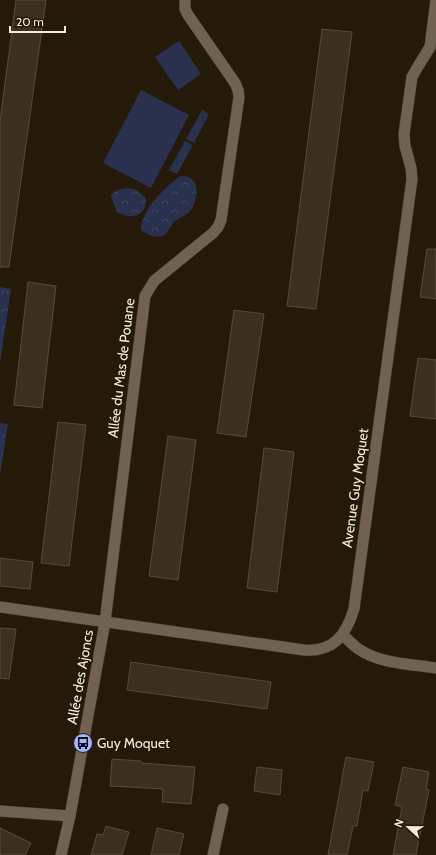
<svg xmlns="http://www.w3.org/2000/svg" width="436" height="855" viewBox="0 0 436 855" font-family="Cabin,sans-serif">
  <style>
    .park { fill: url(#park-crowns) }
    .pitch { fill: #2a314e }
    .building { fill: #3d2f20; stroke: #584a3a }
    .lines { fill: none; stroke-linecap: round; stroke-linejoin: round }
    .minor-casing { stroke: #3c322d; stroke-width: 12 }
    .tertiary-casing { stroke: #3c322d; stroke-width: 12 }
    .minor { stroke: #706150; stroke-width: 11 }
    .tertiary { stroke: #706150; stroke-width: 11 }
    .labels { text-anchor: middle; stroke-width: 3.5; stroke-linejoin: round; paint-order: stroke }
    .street-label { font-size: 14px; fill: #f3eae0; stroke: #25190a }
    .poi-label { font-size: 14px; fill: #f3eae0; stroke: #25190a; text-anchor: start }
  </style>
  <defs>
    <pattern id="park-crowns" width="20" height="18" patternUnits="userSpaceOnUse"><rect width="20" height="18" fill="#2a314e"/><path d="M2 6a3 3 0 1 1 6 0M12 15a3 3 0 1 1 6 0" fill="none" stroke="#3f455f"/></pattern>
  </defs>
  <rect width="100%" height="100%" fill="#25190a"/>
  <!-- park -->
  <g class="park">
    <path d="M180 176C199 175 200 195 192 208 188 216 181 216 175 221 171 224 169 230 166 234 156 239 150 236 141 230 142 208 164 189 180 176Z"/>
    <path d="M128 188 137 190 146 198C147 217 130 220 117 212L111 197C114 189 121 189 128 188Z"/>
    <path d="M0 287 11 289 0 363Z"/>
    <path d="M0 423 8 424 0 475Z"/>
  </g>
  <!-- pitch -->
  <g class="pitch">
    <path d="M179 41 201 74 178 90 155 57Z"/>
    <path d="M141 90 189 115 151 188 103 163Z"/>
    <path d="M202 110 209 114 194 143 186 139Z"/>
    <path d="M185 141 193 145 177 174 169 170Z"/>
  </g>
  <!-- building -->
  <g class="building">
    <path d="M16 0H46L9 267H0V121Z"/>
    <path d="M322 29 352 32 316 309 287 306Z"/>
    <path d="M427 249H436V299L420 297Z"/>
    <path d="M28 282 56 286 42 408 14 405Z"/>
    <path d="M234 310 264 314 246 437 217 433Z"/>
    <path d="M418 358 436 360V419L410 416Z"/>
    <path d="M58 422 86 425 69 566 41 563Z"/>
    <path d="M168 436 196 440 178 580 149 576Z"/>
    <path d="M264 448 294 452 277 592 247 588Z"/>
    <path d="M0 558 33 562 30 589 0 586Z"/>
    <path d="M0 628 16 629 9 679 0 678Z"/>
    <path d="M131 662 271 682 267 709 127 690Z"/>
    <path d="M346 757 374 762 368 791 363 790 357 826H353L347 855H328Z"/>
    <path d="M112 759 141 761V763L195 767 191 804 162 802 163 789 110 786Z"/>
    <path d="M257 767 282 770 280 795 254 791Z"/>
    <path d="M403 767 429 772 426 789 429 790 416 855H393L402 807 395 805Z"/>
    <path d="M106 826 129 832 122 855H91L97 834 103 835Z"/>
    <path d="M0 828 31 843 25 855H0Z"/>
    <path d="M157 828 184 834 179 855H151Z"/>
  </g>
  <g class="lines">
    <defs>
      <g id="minor">
        <path d="M0 607 304 650C334 652 346 635 354 609L412 179 411 168 405 146 404 134 412 77 417 68 430 47 436 0"/>
        <path d="M105 622 145 296 154 281 213 233 218 227 221 220 239 97 238 90 235 83 188 15 185 9V0"/>
        <path d="M343 635C347 639 352 644 357 648 379 664 410 664 436 668"/>
        <path d="M0 811 70 816"/>
        <path d="M213 855 223 809"/>
      </g>
      <path id="tertiary" d="M61 855 70 816 105 622"/>
    </defs>
    <!-- minor casing -->
    <use href="#minor" class="minor-casing"/>
    <!-- tertiary casing -->
    <use href="#tertiary" class="tertiary-casing"/>
    <!-- minor -->
    <use href="#minor" class="minor"/>
    <!-- tertiary -->
    <use href="#tertiary" class="tertiary"/>
  </g>
  <!-- icons -->
  <defs>
    <symbol id="bus-disc" viewBox="-11 -11 22 22"><circle r="9.5" fill="#a1b3fd" stroke="#25190a"/><path d="M-5-6H5V4H4V6H2V4H-2V6H-4V4H-5ZM-3.5-4V0h7V-4ZM-3.5 1.2v1.5H-2V1.2ZM2 1.2v1.5H3.5V1.2Z" fill="#111"/></symbol>
  </defs>
  <g fill-rule="evenodd">
    <use href="#bus-disc" x="72" y="732" width="22" height="22"/>
  </g>
  <g class="labels">
    <!-- street labels -->
    <g class="street-label">
      <text transform="translate(121 368) rotate(-83)" y="5">Allée du Mas de Pouane</text>
      <text transform="translate(355 488) rotate(-82)" y="5">Avenue Guy Moquet</text>
      <text transform="translate(80 677) rotate(-80)" y="5">Allée des Ajoncs</text>
    </g>
    <!-- poi labels -->
    <g class="poi-label">
      <text x="97" y="748">Guy Moquet</text>
    </g>
  </g>
  <!-- north arrow -->
  <g transform="translate(408 827) rotate(292)" stroke="#25190a" stroke-width="3" paint-order="stroke">
  <path d="M0-3L7 15L0 10L-7 15Z" fill="#f3eae0"/>
  <text y="-6" font-size="11" font-weight="bold" text-anchor="middle" fill="#f3eae0">N</text>
  </g>
  <!-- scale -->
  <path d="M10 26v6h55v-6" fill="none" stroke="#f3eae0" stroke-width="2"/>
  <text x="16" y="26" font-size="12" fill="#f3eae0" stroke="#25190a" stroke-width="3" paint-order="stroke">20 m</text>
</svg>
